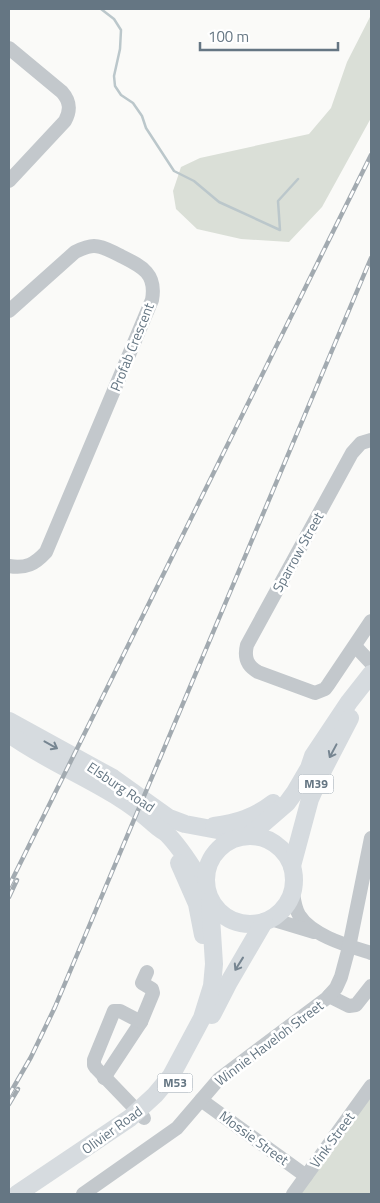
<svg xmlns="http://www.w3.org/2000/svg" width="380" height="1203" viewBox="0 0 380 1203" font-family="'Titillium Web',sans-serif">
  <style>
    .green { fill: #dadfd7 }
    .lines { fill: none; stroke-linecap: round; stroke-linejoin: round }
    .stream { stroke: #bbc7cb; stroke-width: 2.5 }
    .minor { stroke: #c3c8cc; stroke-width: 14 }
    .major { stroke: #d6dbdf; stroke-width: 18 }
    .rail-casing { stroke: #a2aab0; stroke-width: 4.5 }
    .rail { stroke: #fff; stroke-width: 2.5; stroke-dasharray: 8; stroke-linecap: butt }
    .oneway { stroke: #768591 }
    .labels { text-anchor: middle; stroke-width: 5; stroke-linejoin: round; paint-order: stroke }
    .shield { fill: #fff; stroke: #939fa8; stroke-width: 1 }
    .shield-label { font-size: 12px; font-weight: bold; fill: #657683 }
    .street-label { font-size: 14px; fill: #657683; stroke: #fff }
  </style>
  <rect width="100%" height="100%" fill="#fafaf8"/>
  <!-- green -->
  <g class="green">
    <path d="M371 15V118L322 207 289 242 241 239 197 229 176 209 173 191 181 167 200 158 309 134 331 108 347 62Z"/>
    <path d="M371 1091V1194H298Z"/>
  </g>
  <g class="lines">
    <!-- stream -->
    <path class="stream" d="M101 9 114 19 121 30 120 49 114 76 115 86 121 95 133 103 142 116 146 128 174 171 194 181 219 202 280 230 278 201 298 179"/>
    <!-- minor -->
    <g class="minor">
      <path d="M9 48 62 92C70 101 71 110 65 121L9 181"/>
      <path d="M9 311 75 252C81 249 87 246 94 246 104 246 112 252 121 256 141 266 157 273 152 300L46 552C35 564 26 569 9 566"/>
      <path d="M371 440 361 443 352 453 247 645C244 657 247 666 258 672L315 693 325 689 328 685 371 621"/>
      <path d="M355 646 371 663"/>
      <path d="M293 893C294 900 295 908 299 915 312 936 349 946 371 953"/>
      <path d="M271 919 314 932"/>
      <path d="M329 996 349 1006 356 1005 371 986"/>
      <path d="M104 1078 141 1022"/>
      <path d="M201 1100 306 1176"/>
      <path d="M144 1118 96 1068 94 1065V1060L114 1011H120L141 1022 153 993 152 989 142 983 147 972"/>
      <path d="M83 1194 177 1128 219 1079 327 998 336 988 341 977 349 947 371 838"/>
      <path d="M293 1194 371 1086"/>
    </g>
    <!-- major -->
    <g class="major">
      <path d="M9 721 113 778 169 818 185 824 228 832 241 836"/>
      <path d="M9 734C56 768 112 785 155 825 159 829 164 831 167 834 183 850 193 869 205 887"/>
      <path d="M214 826C237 823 255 817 273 803"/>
      <path d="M250 835 287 803 295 792 309 768 313 756 349 702 371 674"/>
      <circle cx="250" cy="880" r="44"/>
      <path d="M179 863 197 904 203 935"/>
      <path d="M292 866 310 799 322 772 350 718"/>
      <path d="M212 1015 229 982 264 922"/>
      <path d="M17 1194 130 1118 155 1095 171 1076 202 1018 212 986 214 964 210 901"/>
    </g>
    <defs>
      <g id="rail">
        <path d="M9 886 371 155"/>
        <path d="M9 897 17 880"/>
        <path d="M9 1095 31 1057 55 1007 371 258"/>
        <path d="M9 1104 18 1089"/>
      </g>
    </defs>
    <!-- rail casing -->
    <use href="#rail" class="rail-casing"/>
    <!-- rail -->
    <use href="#rail" class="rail"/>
  </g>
  <!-- one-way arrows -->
  <defs><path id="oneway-shaft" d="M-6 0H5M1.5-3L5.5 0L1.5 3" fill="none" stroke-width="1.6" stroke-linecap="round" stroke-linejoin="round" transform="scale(1.25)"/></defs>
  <g class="oneway">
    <use href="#oneway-shaft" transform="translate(51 745) rotate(29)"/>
    <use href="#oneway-shaft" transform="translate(333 751) rotate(118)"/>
    <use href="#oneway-shaft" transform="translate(239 964) rotate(122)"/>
  </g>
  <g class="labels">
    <!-- shield labels -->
    <g class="shield">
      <rect x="298.5" y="774.5" width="35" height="19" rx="4"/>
      <rect x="157.5" y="1073.5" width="35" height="19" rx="4"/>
    </g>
    <g class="shield-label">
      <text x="316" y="788">M39</text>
      <text x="175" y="1087">M53</text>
    </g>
    <!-- street labels -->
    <g class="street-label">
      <text transform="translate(132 347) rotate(-68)" y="5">Profab Crescent</text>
      <text transform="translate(298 552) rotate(-61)" y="5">Sparrow Street</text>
      <text transform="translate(121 787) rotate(34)" y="5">Elsburg Road</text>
      <text transform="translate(269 1043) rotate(-37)" y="5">Winnie Haveloh Street</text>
      <text transform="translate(112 1130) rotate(-36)" y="5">Olivier Road</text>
      <text transform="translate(254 1138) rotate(36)" y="5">Mossie Street</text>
      <text transform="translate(332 1140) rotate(-54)" y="5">Vink Street</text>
    </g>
  </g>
  <!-- border -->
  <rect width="380" height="1203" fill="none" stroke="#657683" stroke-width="20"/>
  <!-- scale -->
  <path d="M200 42v8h138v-8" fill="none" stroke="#657683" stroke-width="2.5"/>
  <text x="208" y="42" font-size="15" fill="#657683" stroke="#ffffff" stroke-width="4" paint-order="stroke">100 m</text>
</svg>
